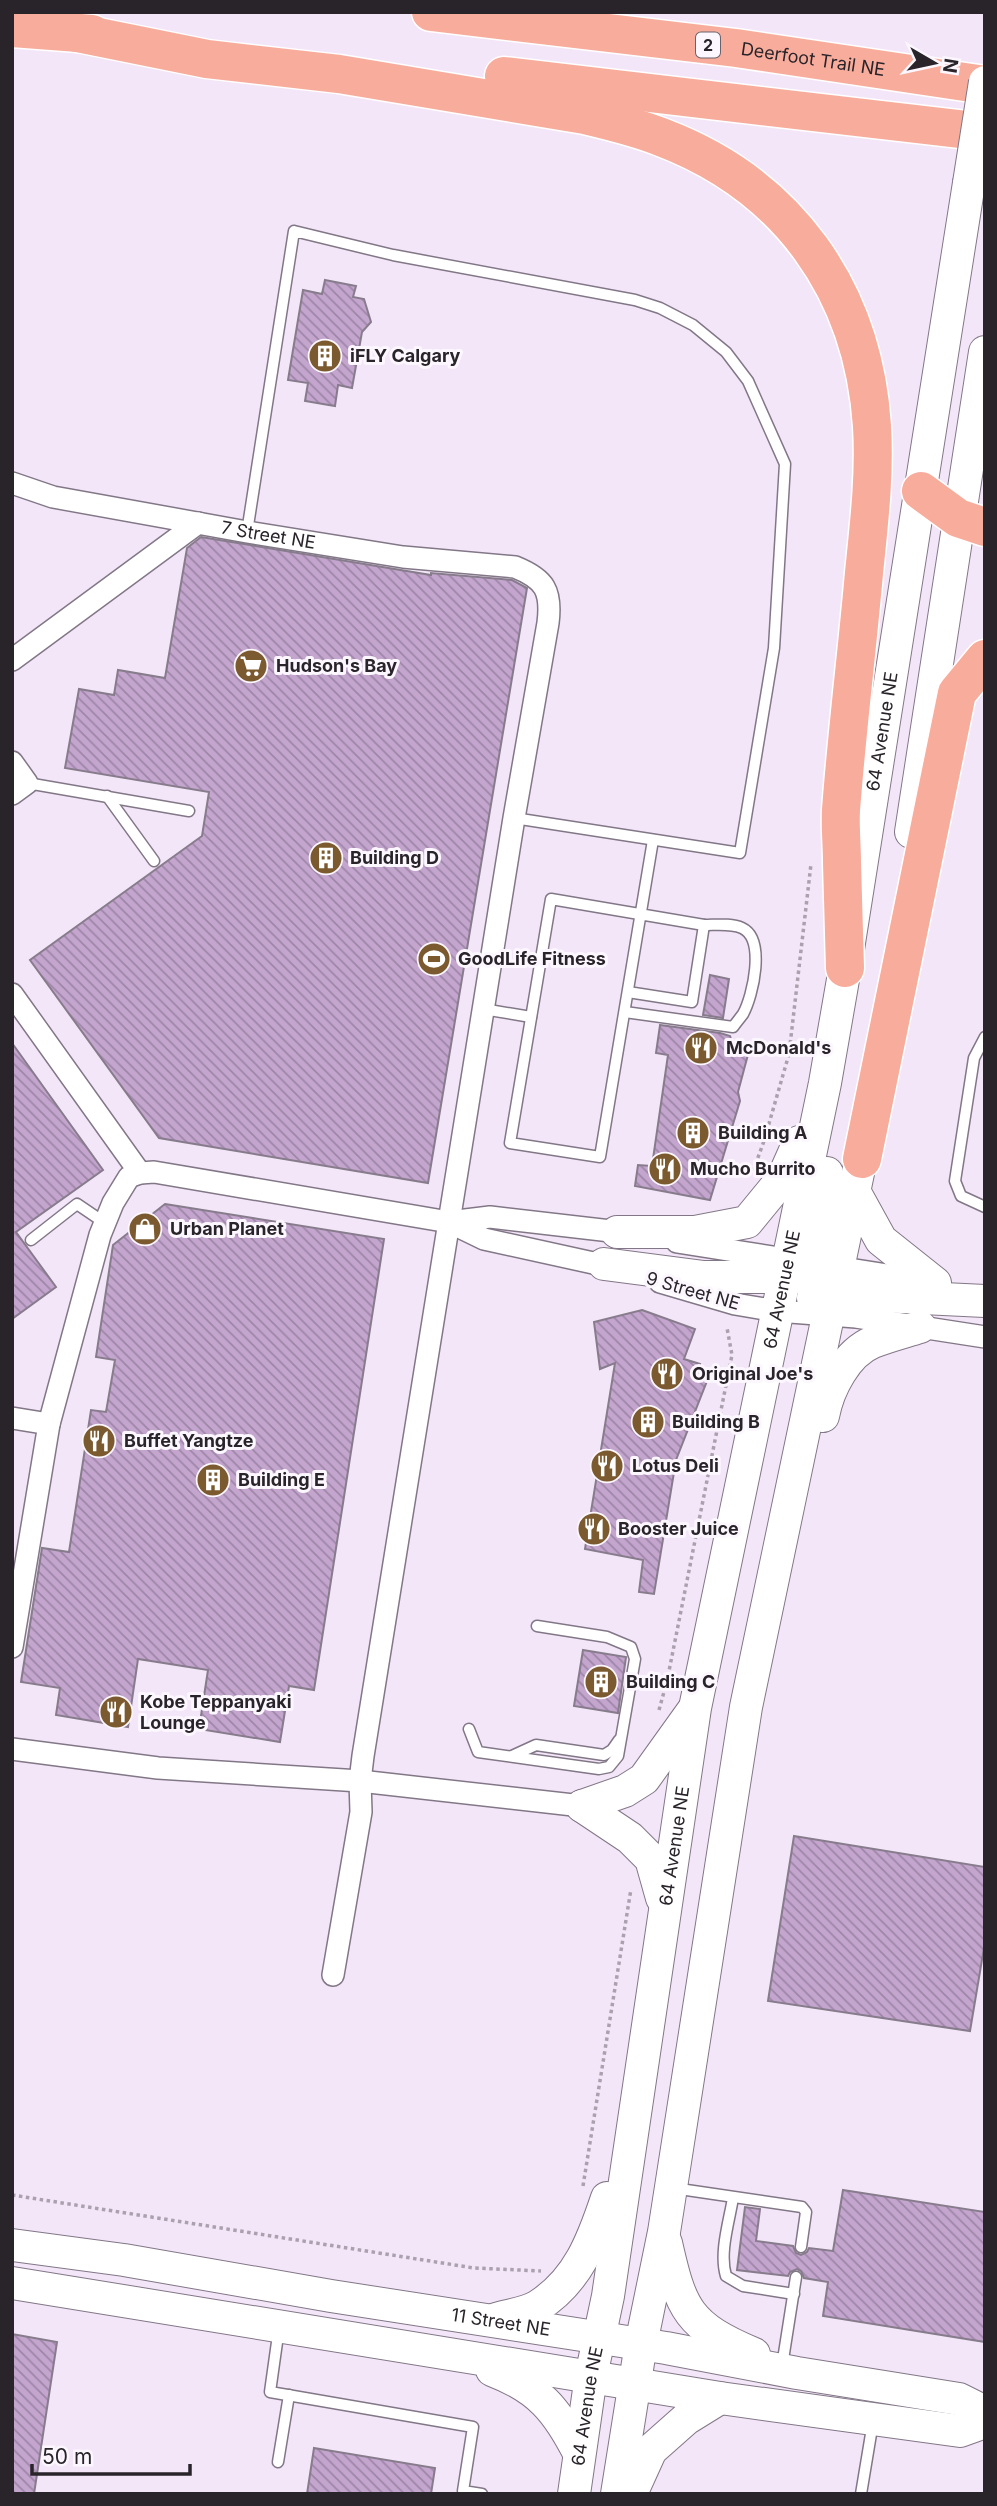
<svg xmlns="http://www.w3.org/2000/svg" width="997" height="2506" viewBox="0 0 997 2506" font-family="Inter,sans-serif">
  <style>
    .building { fill: url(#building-back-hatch); stroke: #877c8c; stroke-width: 2 }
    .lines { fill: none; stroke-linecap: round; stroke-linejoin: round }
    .lane-casing { stroke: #827787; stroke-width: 13 }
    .street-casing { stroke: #827787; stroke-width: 24 }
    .secondary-casing { stroke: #827787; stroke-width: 34 }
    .highway-casing { stroke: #fff; stroke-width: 41 }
    .path { stroke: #aba1ae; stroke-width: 3.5; stroke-dasharray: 3.5 3.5; stroke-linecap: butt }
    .lane { stroke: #fff; stroke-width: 10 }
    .street { stroke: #fff; stroke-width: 21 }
    .secondary { stroke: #fff; stroke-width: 32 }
    .highway { stroke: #f8ac9c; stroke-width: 38 }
    .secondary-bridge-casing { stroke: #827787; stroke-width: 34; stroke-linecap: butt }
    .secondary-bridge { stroke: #fff; stroke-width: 32 }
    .labels { text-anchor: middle; stroke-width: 6; stroke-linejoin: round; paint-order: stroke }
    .shield { fill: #fcf7fe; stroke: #68636a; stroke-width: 2 }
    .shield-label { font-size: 16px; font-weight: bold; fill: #29242a }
    .street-label { font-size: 18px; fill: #29242a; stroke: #fcf7fe }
    .poi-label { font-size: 18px; font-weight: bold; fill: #29242a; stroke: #fcf7fe; text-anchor: start }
  </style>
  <defs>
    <pattern id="building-back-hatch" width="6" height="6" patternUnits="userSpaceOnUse" patternTransform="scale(1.75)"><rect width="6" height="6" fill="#c3a5ce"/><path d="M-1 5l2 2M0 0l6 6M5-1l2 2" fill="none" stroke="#9e86a7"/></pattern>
  </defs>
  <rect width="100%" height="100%" fill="#f3e6f8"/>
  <!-- building -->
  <g class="building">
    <path d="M325 280 356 286 353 297 364 299 371 322 362 332 352 388 338 385 335 406 305 401 308 383 288 380 303 290 322 294Z"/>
    <path d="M201 537 431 575V573L512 580 527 588 428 1183 159 1138 30 960 202 836 209 792 65 768 79 689 114 695 118 670 165 678 187 548Z"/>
    <path d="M710 975 729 979 723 1018 703 1015Z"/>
    <path d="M660 1025 720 1033 730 1036 733 1045 750 1047 738 1092 740 1101 710 1200 635 1186 638 1165 652 1166 668 1055 656 1053Z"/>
    <path d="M12 1043 103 1170 16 1232 56 1287 12 1319Z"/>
    <path d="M165 1204 384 1239 314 1690 289 1686 280 1742 199 1729 208 1670 138 1659 128 1727 56 1715 60 1688 21 1682 42 1548 69 1552 91 1410 106 1412 115 1360 96 1357 113 1245Z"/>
    <path d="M642 1310 695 1329 684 1359 700 1364 696 1379 707 1381 676 1460 654 1594 639 1592 643 1560 585 1549 615 1363 600 1369 594 1322Z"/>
    <path d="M583 1650 626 1657 618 1713 574 1706Z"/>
    <path d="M794 1836 985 1867V1942L970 2031 768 2001Z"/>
    <path d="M843 2190 985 2212V2342L823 2316 828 2282 804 2278 801 2271 797 2269 790 2272 788 2276 737 2270 745 2207 760 2209 756 2241 793 2246 796 2253 801 2255 807 2252 809 2248 833 2251Z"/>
    <path d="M12 2334 57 2342 34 2494H12Z"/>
    <path d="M314 2448 435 2468 431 2494H307Z"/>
  </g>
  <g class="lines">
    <defs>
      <g id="lane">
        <path d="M247 532 294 231 393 255 635 300 660 308 693 325 726 352 748 381 785 464 774 648 740 853 514 818"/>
        <path d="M27 783 189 811"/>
        <path d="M107 796 154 861"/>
        <path d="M628 992 692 1002 704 925 551 899 510 1143 600 1157C618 1052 635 946 653 840"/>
        <path d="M483 1009 531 1017"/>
        <path d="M625 1012 733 1027C736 1023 740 1018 743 1014 753 996 766 939 742 928 731 923 716 925 704 925"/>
        <path d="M985 1037 974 1058 955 1181 961 1196 985 1207"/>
        <path d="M31 1240 77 1204 105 1223"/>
        <path d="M469 1729 478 1752 599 1769 609 1767 618 1756 635 1659 631 1647 607 1637 537 1626"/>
        <path d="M512 1756 536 1745 604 1755 612 1750 619 1740"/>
        <path d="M673 2188 802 2207 806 2212 801 2247"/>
        <path d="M733 2198C729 2222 719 2253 726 2276L743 2286 794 2294"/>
        <path d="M279 2328 270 2392 473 2427 463 2491 482 2494"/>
        <path d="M782 2366 796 2277"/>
        <path d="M278 2462 289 2395"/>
        <path d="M861 2494 873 2422"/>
      </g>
      <g id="street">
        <path id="s1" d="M12 483 53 497 247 532 403 557 515 567C545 579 552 591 548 623L514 818 363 1756 360 1781 361 1812 333 1975"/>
        <path d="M12 660 198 523"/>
        <path d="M12 762 27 783 12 794"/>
        <path d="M12 994 140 1173"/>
        <path d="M449 1222 490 1217 628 1233"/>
        <path d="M677 1242 932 1282"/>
        <path d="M660 1282 735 1304 777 1311 856 1317 985 1337"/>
        <path d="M12 1418 49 1424"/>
        <path d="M12 1647 49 1424 100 1235 113 1203 129 1177 140 1173 154 1172 449 1222 484 1239 616 1268"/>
        <path d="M12 1749 158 1768 360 1781 582 1806"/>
      </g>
      <g id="secondary">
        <path d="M911 832 985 352"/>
        <path d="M827 1173 811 1277 815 1298 829 1315"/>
        <path d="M854 1191 881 1240 935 1283"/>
        <path d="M617 1232H695L747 1222 783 1178 799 1142"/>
        <path d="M604 1264 704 1277H805"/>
        <path d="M813 1298 860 1295 985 1301"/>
        <path d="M823 1416C828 1389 846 1353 873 1342 888 1336 904 1332 920 1327"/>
        <path d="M582 1806 625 1791 644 1779 692 1712"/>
        <path d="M582 1806 630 1838 651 1859 662 1898"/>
        <path d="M666 2243C681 2310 688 2326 754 2354"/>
        <path id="s2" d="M12 2245 124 2260 331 2296 666 2348 797 2373 959 2399 985 2412"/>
        <path d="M12 2283 720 2398 960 2431 985 2422"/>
        <path d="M496 2319C509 2315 527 2313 538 2306 578 2281 593 2240 607 2198"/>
        <path d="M492 2370C539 2388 557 2410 579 2453"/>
        <path id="s3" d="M574 2494 591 2376 608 2296 695 1708 825 1083 845 968 969 183"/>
        <path d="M617 2494 641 2344 664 2232 746 1707 866 1135"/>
        <path d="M631 2494 651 2450 686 2419 720 2398"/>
      </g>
      <g id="highway">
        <path id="s4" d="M431 12 736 48 985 85"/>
        <path d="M12 28 92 34"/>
        <path d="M68 31 207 59 339 74 585 115C610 121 636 127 661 137 788 185 863 290 872 426 875 475 869 524 864 573 857 652 847 731 841 810 840 827 842 845 842 863 843 898 844 933 845 968"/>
        <path d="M504 76 985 132"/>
        <path d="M921 491 958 518 985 527"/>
        <path d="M862 1159 957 693 985 659"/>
      </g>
    </defs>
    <!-- lane casing -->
    <use href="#lane" class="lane-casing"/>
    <!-- street casing -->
    <use href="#street" class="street-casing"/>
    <!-- secondary casing -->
    <use href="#secondary" class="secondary-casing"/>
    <!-- highway casing -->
    <use href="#highway" class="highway-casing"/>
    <!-- path -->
    <g class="path">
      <path d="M753 1171 764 1141 789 1054 811 864"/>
      <path d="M659 1710 667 1681 732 1355 727 1328"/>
      <path d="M583 2186 631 1889"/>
      <path d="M12 2195 474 2268 541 2271"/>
    </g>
    <!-- lane -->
    <use href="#lane" class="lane"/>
    <!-- street -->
    <use href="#street" class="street"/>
    <!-- secondary -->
    <use href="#secondary" class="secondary"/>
    <!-- highway -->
    <use href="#highway" class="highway"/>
    <defs>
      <path id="secondary-bridge" d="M969 183 985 82"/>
    </defs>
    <!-- secondary-bridge casing -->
    <use href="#secondary-bridge" class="secondary-bridge-casing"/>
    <!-- secondary-bridge -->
    <use href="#secondary-bridge" class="secondary-bridge"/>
  </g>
  <!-- icons -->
  <defs>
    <symbol id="building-disc" viewBox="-11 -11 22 22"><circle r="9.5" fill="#7b5a30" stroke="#fcf7fe"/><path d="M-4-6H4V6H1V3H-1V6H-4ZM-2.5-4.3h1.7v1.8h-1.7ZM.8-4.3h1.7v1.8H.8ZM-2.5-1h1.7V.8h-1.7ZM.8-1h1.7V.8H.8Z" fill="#fff"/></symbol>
    <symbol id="supermarket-disc" viewBox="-11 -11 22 22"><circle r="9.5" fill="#7b5a30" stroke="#fcf7fe"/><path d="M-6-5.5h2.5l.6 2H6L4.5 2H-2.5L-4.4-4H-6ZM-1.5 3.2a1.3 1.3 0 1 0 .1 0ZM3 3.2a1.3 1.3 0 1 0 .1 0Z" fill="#fff"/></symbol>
    <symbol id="stadium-disc" viewBox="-11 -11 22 22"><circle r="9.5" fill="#7b5a30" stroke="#fcf7fe"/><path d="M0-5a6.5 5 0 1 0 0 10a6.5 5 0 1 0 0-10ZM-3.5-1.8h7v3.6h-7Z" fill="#fff"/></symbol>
    <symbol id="restaurant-disc" viewBox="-11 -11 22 22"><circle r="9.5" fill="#7b5a30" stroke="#fcf7fe"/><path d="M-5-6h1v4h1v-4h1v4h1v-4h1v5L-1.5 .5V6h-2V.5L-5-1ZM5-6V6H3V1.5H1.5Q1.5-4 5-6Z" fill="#fff"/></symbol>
    <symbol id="shop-disc" viewBox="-11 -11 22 22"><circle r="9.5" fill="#7b5a30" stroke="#fcf7fe"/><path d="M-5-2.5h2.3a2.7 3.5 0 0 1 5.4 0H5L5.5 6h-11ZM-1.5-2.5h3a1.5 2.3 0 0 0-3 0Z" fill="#fff"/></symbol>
  </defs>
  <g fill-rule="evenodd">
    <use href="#building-disc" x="306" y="337" width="38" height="38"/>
    <use href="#supermarket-disc" x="232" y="647" width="38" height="38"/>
    <use href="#building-disc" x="307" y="839" width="38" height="38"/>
    <use href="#stadium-disc" x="415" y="940" width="38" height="38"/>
    <use href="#restaurant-disc" x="682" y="1029" width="38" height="38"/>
    <use href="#building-disc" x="674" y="1114" width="38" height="38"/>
    <use href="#restaurant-disc" x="646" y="1150" width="38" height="38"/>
    <use href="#shop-disc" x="126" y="1210" width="38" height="38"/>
    <use href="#restaurant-disc" x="648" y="1355" width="38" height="38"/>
    <use href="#building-disc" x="629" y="1403" width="38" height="38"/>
    <use href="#restaurant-disc" x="80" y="1422" width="38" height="38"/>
    <use href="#restaurant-disc" x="588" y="1447" width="38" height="38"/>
    <use href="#building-disc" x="194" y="1461" width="38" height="38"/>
    <use href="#restaurant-disc" x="575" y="1510" width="38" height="38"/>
    <use href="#building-disc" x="582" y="1663" width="38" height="38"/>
    <use href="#restaurant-disc" x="97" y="1693" width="38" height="38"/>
  </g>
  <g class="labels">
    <!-- shield labels -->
    <rect class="shield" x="696" y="32.5" width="24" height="25" rx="5"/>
    <g class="shield-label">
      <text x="708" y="51">2</text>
    </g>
    <!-- street labels -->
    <g class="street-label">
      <text dy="6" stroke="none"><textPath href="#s4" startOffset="385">Deerfoot Trail NE</textPath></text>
      <text dy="6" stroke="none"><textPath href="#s1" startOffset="262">7 Street NE</textPath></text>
      <text dy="6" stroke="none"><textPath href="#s3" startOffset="1790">64 Avenue NE</textPath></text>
      <text dy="6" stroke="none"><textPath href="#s3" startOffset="1223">64 Avenue NE</textPath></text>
      <text transform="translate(693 1291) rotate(16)" y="6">9 Street NE</text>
      <text dy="6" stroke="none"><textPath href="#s3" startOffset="656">64 Avenue NE</textPath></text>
      <text dy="6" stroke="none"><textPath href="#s2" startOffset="495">11 Street NE</textPath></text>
      <text dy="6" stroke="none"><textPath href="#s3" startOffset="89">64 Avenue NE</textPath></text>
    </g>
    <!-- poi labels -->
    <g class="poi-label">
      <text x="350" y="362">iFLY Calgary</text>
      <text x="276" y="672">Hudson's Bay</text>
      <text x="350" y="864">Building D</text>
      <text x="458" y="965">GoodLife Fitness</text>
      <text x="726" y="1054">McDonald's</text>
      <text x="718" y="1139">Building A</text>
      <text x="690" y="1175">Mucho Burrito</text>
      <text x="170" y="1235">Urban Planet</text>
      <text x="692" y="1380">Original Joe's</text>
      <text x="672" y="1428">Building B</text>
      <text x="124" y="1447">Buffet Yangtze</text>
      <text x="632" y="1472">Lotus Deli</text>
      <text x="238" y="1486">Building E</text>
      <text x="618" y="1535">Booster Juice</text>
      <text x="626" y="1688">Building C</text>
      <text x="140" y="1708">Kobe Teppanyaki<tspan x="140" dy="21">Lounge</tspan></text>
    </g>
  </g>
  <!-- border -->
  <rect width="997" height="2506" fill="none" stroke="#29242a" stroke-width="28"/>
  <!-- north arrow -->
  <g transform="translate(934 63) rotate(99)" stroke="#fcf7fe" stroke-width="5" paint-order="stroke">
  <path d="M0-5L12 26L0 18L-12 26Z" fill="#29242a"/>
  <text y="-10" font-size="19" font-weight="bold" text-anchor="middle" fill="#29242a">N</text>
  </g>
  <!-- scale -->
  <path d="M32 2464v10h158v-10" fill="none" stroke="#29242a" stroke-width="3.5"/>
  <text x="42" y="2464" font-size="21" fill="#29242a" stroke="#fcf7fe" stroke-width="5" paint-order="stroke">50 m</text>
</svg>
